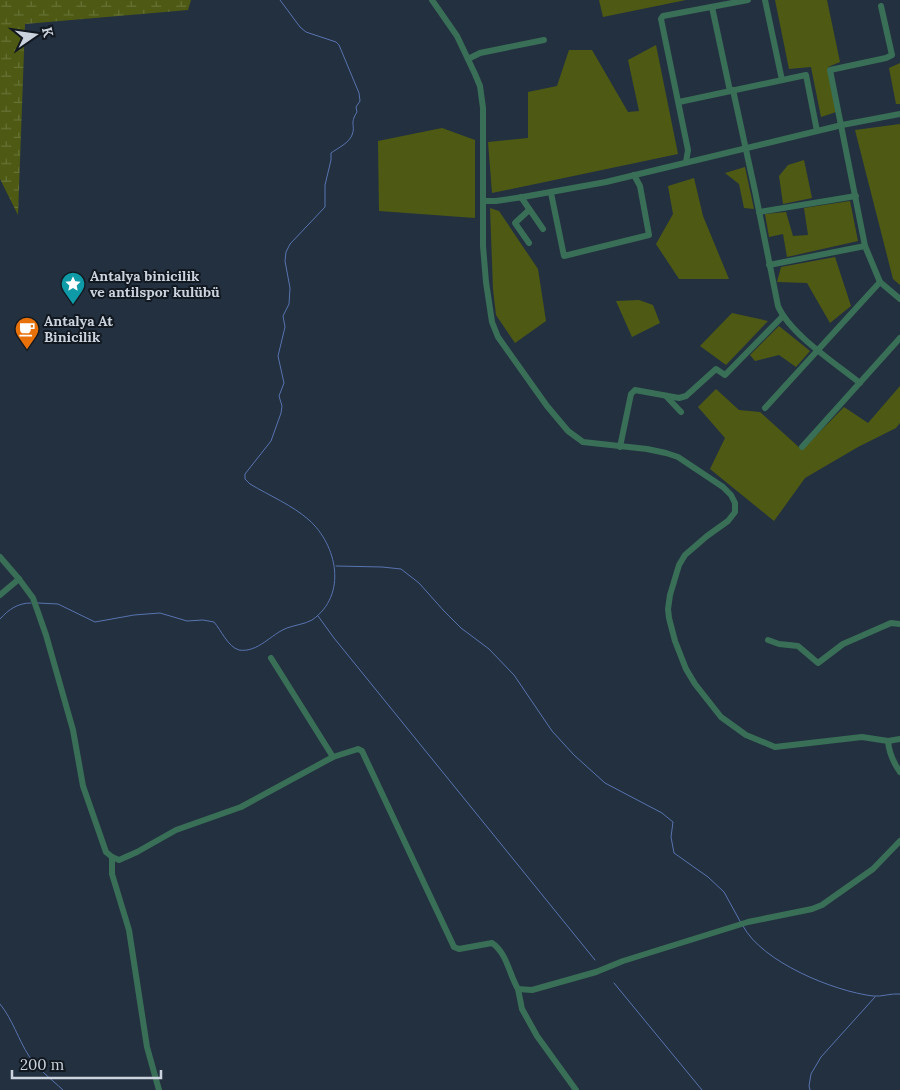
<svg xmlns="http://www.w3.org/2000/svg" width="900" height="1090" viewBox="0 0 900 1090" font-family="Lora,serif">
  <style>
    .grass { fill: #4e5a13 }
    .wetland { fill: url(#wetland-marsh) }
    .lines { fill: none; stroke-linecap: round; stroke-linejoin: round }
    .stream { stroke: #5874b0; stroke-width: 1 }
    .minor { stroke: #396f56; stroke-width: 6 }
    .labels { text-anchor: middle; stroke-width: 4; stroke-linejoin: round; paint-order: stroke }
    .poi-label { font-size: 14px; font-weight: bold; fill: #cbd3de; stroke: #12181f; text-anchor: start }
  </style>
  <defs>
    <pattern id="wetland-marsh" width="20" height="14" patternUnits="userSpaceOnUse" patternTransform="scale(1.25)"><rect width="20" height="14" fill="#4e5a13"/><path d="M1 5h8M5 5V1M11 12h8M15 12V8" fill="none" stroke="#667135"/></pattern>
  </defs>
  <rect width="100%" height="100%" fill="#233040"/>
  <!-- grass -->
  <g class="grass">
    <path d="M599 0H686L603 17Z"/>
    <path d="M775 0H827L840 62 828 67 836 112 821 117 811 67 789 69Z"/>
    <path d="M656 45 678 154 492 193 488 142 528 138V92L557 86 569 50H592L628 112 639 111 628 60Z"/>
    <path d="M900 63V104H896L889 68Z"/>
    <path d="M900 124V285L893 279 855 130Z"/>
    <path d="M442 128 475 140V218L379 211 378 141Z"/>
    <path d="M804 160 812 198 783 204 779 176 788 165Z"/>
    <path d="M745 167 754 209 744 208 739 184 725 173Z"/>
    <path d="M694 178 703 216 729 279H679L656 244 673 214 668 186Z"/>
    <path d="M850 201 858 241 787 257 783 234 769 237 765 214 786 212 793 236 808 235 804 208Z"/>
    <path d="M490 208 499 211 538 269 546 321 515 343 496 315 493 289Z"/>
    <path d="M835 257 851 306 830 323 807 283 777 282 781 267Z"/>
    <path d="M639 300 653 305 660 323 632 337 616 301Z"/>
    <path d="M732 313 768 321 726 365 700 346Z"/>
    <path d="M779 326 810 351 796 367 779 355 755 361 750 355Z"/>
    <path d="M900 386V423L896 428 858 447 805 478 774 521 710 469 725 438 698 407 716 389 739 410 760 412 802 450 844 407 868 423Z"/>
  </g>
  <!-- wetland -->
  <path class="wetland" d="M0 0H191L188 10 25 24 18 215 0 179Z"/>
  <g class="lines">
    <!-- stream -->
    <g class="stream">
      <path d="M336 566 382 567 401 569 419 583 444 611 461 628 489 649 514 675 552 731 574 755 605 783 662 813 673 822 671 837 674 853 708 877 724 892 741 923"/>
      <path d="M38 603 58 604 95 622 134 615 160 613 187 621 203 620 214 622C221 630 228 647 239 650 258 653 271 634 287 628 295 625 305 624 312 620 348 595 337 545 309 520 292 505 270 496 250 484L245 479V474L271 441 281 413 282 406 279 396 284 383 278 356 285 327 283 316 289 304 290 288 285 261 286 252 290 244 325 207V185L331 160V153C338 148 349 143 352 135 356 125 349 124 357 112L356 107 360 101 359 93 339 45 336 42 306 32 300 27 280 0"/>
      <path d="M318 616 334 638 595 960"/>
      <path d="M0 619C9 609 18 603 31 603"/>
      <path d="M743 926C762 962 833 991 873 996 882 997 891 993 900 994"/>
      <path d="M614 983 702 1090"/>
      <path d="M0 1004C13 1020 18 1039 29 1056 38 1069 51 1079 63 1090"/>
      <path d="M810 1090 809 1086 811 1074 821 1057 875 997"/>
    </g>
    <!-- minor -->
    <g class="minor">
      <path d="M432 0 457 36 475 74 480 86 483 108V246L486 282 492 322 498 337 547 406 568 431 583 442 647 449 666 453 678 457 723 487 731 495 735 503V512L728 521 707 536 685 555 679 565 670 595 668 609 669 618 675 641 686 669 695 684 721 717 746 735 775 747 862 737 888 741 900 739"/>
      <path d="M765 0 782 80"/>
      <path d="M881 6 892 55 886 58 830 70 865 246 880 282 900 299"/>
      <path d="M712 7 730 91"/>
      <path d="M468 59 480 53 544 40"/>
      <path d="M733 90 755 191 778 306C790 334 835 363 860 383"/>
      <path d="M679 102 806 75 817 131"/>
      <path d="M686 162 688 150 661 19 663 16 748 0"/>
      <path d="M551 193 564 256 649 235 640 186 634 175"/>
      <path d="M521 197 543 229"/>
      <path d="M483 201H496L523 197 606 182 842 125 900 114"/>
      <path d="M759 212 856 196"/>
      <path d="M529 243 515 223 529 210"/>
      <path d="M769 265 865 246"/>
      <path d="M666 396 681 412"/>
      <path d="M765 408 880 282"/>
      <path d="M620 447 631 394 635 390 679 398 686 396 716 369 725 375 783 316"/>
      <path d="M802 447 900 338"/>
      <path d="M0 557 19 579 33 598 46 635 73 730 83 786 106 852 112 857 119 860 137 852 176 830 241 807 333 757 358 749 362 751 454 947 459 949 492 943C507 953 509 974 518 989L532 990 596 972 623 961 748 922 812 909 822 905 873 869 900 841"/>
      <path d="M0 595 19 579"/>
      <path d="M768 640 779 644 798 646 818 663 843 644 891 623 900 624"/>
      <path d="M271 658 333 757"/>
      <path d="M888 741C889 753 893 762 900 772"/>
      <path d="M112 857V874L129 930 147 1047 159 1090"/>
      <path d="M518 989 522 1009 537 1036 576 1090"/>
    </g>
  </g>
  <!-- icons -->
  <defs>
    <symbol id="sight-pin" viewBox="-11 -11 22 30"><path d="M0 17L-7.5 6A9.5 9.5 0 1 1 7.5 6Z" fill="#0f9aa8" stroke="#12181f"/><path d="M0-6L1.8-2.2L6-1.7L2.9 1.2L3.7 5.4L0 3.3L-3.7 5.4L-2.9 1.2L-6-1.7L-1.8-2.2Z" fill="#fff"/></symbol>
    <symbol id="cafe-pin" viewBox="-11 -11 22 30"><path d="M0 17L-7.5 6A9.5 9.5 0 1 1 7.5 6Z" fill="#e8710a" stroke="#12181f"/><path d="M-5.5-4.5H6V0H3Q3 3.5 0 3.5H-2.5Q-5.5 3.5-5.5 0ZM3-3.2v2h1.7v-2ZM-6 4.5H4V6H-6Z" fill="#fff"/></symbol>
  </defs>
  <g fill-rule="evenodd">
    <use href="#sight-pin" x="59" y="270" width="28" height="38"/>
    <use href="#cafe-pin" x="13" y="315" width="28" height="38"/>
  </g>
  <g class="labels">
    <!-- poi labels -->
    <g class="poi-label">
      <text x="90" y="281">Antalya binicilik<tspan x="90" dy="16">ve antilspor kulübü</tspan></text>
      <text x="44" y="326">Antalya At<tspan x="44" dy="16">Binicilik</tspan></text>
    </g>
  </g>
  <!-- north arrow -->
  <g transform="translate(35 35) rotate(77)" stroke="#12181f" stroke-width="4" paint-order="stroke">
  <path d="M0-4L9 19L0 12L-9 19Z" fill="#cbd3de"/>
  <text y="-8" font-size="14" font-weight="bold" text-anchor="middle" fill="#cbd3de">K</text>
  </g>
  <!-- scale -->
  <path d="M12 1070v8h149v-8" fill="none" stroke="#cbd3de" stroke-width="2.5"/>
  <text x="20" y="1070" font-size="15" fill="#cbd3de" stroke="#12181f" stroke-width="4" paint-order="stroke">200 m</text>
</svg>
